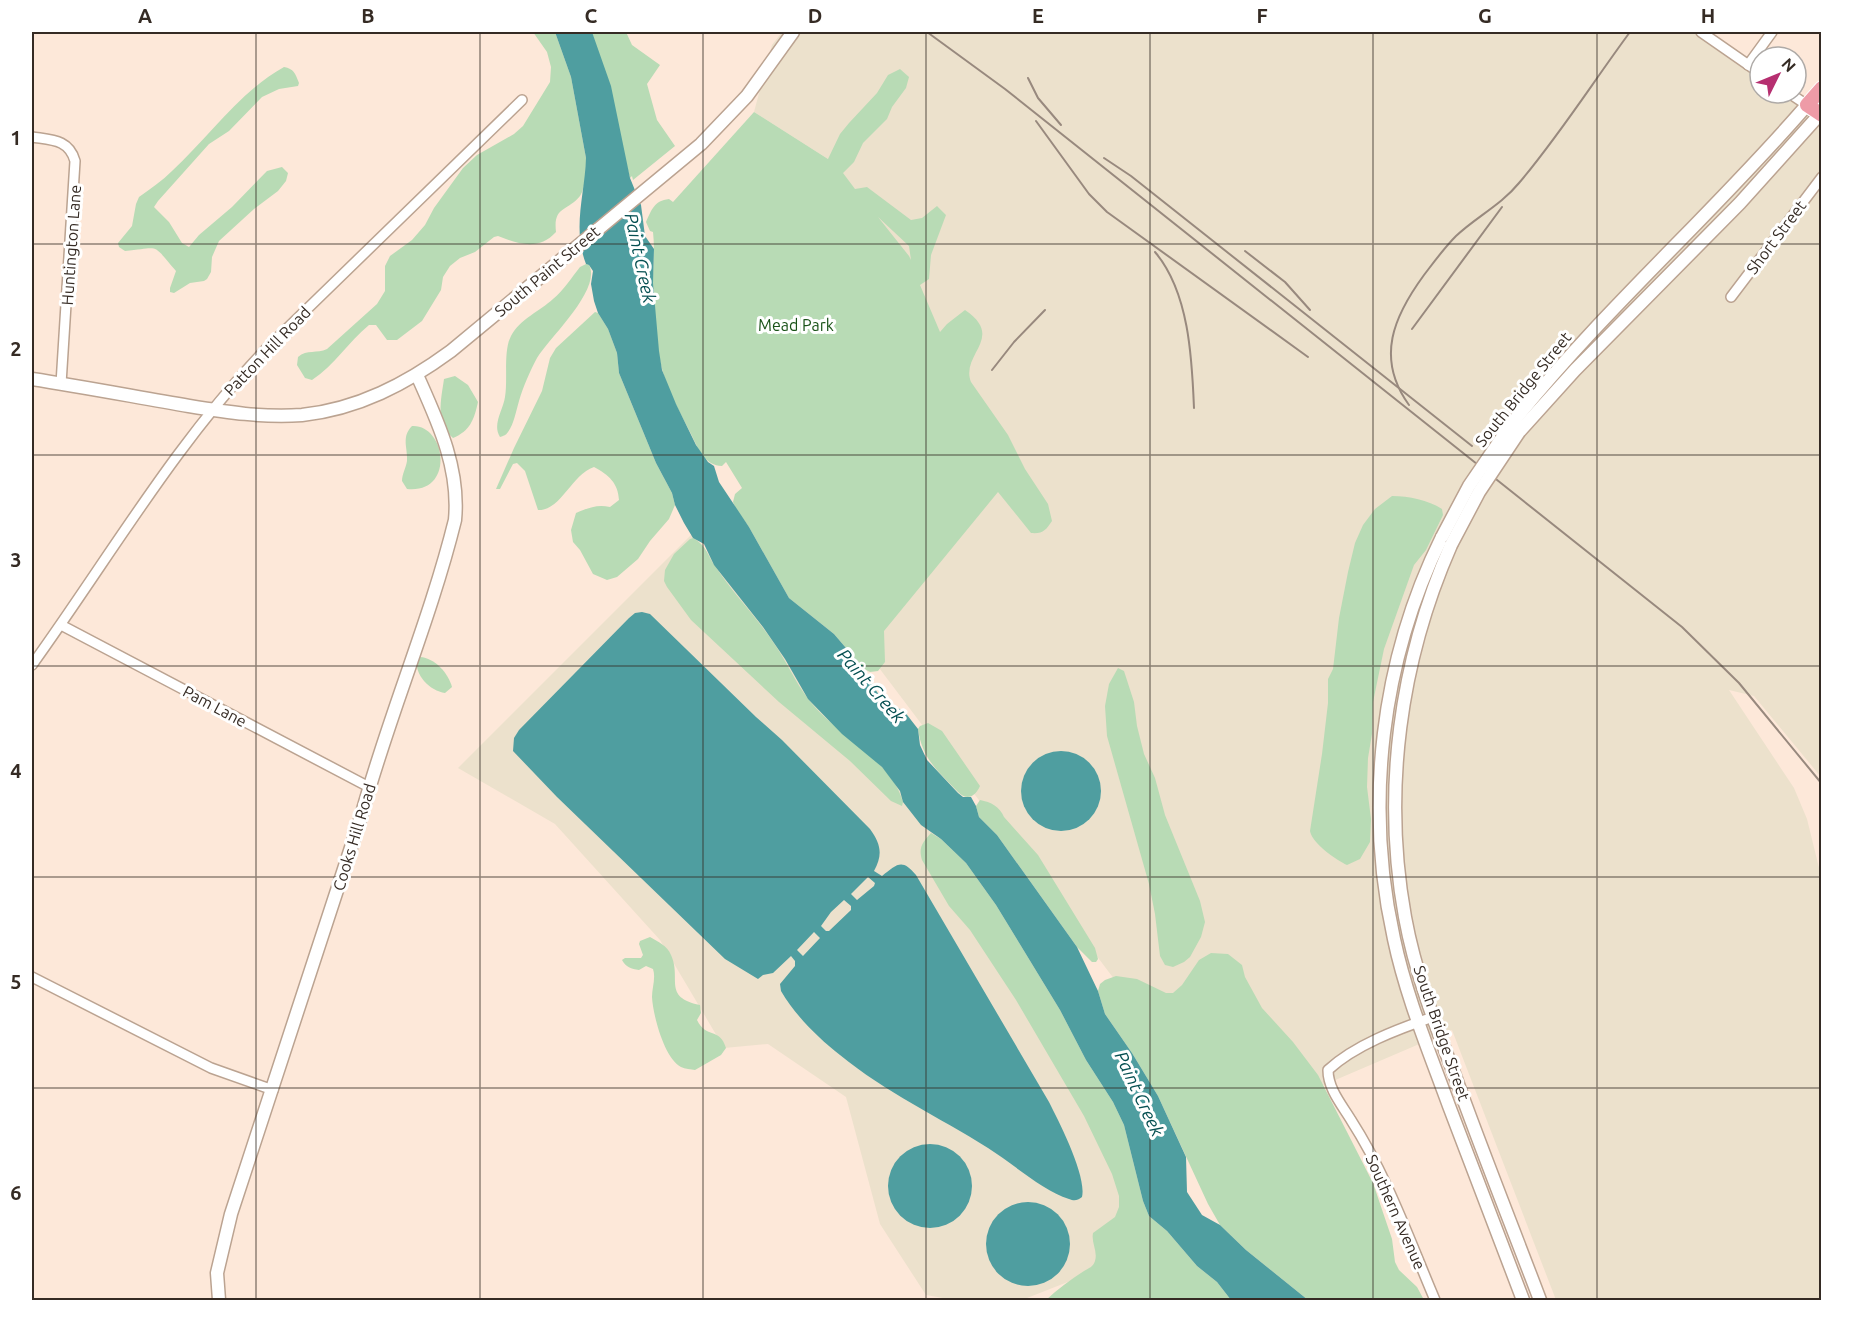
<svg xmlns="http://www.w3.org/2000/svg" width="1853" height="1332" viewBox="0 0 1853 1332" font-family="Ubuntu,sans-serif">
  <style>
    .industrial { fill: #ece1cc }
    .green { fill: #b8dbb5; fill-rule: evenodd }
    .water { fill: #4f9ea0; fill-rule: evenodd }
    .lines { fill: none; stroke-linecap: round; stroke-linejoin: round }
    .street-casing { stroke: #bba391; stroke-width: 12 }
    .secondary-casing { stroke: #bba391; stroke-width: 15 }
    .primary-casing { stroke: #fff; stroke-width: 16 }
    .street { stroke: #fff; stroke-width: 9 }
    .secondary { stroke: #fff; stroke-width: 12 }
    .primary { stroke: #ee9ba7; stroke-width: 14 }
    .rail { stroke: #98897e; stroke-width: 2 }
    .secondary-bridge-casing { stroke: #bba391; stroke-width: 15; stroke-linecap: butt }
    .secondary-bridge { stroke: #fff; stroke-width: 12 }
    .grid { fill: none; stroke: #352b24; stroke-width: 1.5; stroke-opacity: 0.55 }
    .labels { text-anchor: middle; stroke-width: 6; stroke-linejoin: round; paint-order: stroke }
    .street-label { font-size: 16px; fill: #352b24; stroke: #fff }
    .park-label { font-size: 16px; fill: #195217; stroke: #fff }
    .water-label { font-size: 18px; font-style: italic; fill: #054f51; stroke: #fff }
    .neatline { fill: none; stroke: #352b24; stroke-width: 2 }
    .grid-label { font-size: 20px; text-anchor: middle; font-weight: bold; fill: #352b24 }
  </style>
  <rect width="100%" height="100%" fill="#fde8d9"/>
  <!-- industrial -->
  <g class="industrial">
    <path d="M782 32H1706L1760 70V93H1793L1822 121 1821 777 1754 696 1729 690 1794 788 1807 819 1821 876V1300H1556L1452 1030 1226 1127 867 652 836 164 754 112 772 45Z"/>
    <path d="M692 534 893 772 1027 972 1141 1222 1088 1274 1022 1300H954L926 1295 880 1224 846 1097 768 1044 724 1048 660 940 555 824 458 768Z"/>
  </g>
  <!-- green -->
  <g class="green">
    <path d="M533 32H555L571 77 586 158C586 169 586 187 580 196 567 212 553 206 556 232 539 251 518 244 498 236L494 237 475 252 460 258 450 266 443 277 441 290 422 321 397 340H387L376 325H369C348 342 335 365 312 380L305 378 297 365 298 357C307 349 317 354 327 349L377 304 385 291V266L390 256 412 240 425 225 434 208 463 168 477 155 514 134 523 126 550 82 551 67 547 52Z"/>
    <path d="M592 32H626L632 45 660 65 647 84 657 120 675 146 633 180 632 176 630 178Z"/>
    <path d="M284 67C294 69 295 73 299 83L298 86 279 89 262 97 229 131 209 144 158 201 154 207 169 222 182 243 189 247 199 235 232 207 267 171 282 167 288 173 286 181 278 191 254 209 219 241 212 257 211 272 207 279 204 281 190 283 174 293 170 292V288L176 271C151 242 161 248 125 251L119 247 118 243 132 226 136 204 139 197C150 189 162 181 172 171 209 137 239 92 284 67Z"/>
    <path d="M900 69 909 77 906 88 892 107 887 119 863 143 854 162 843 173 855 189 867 187 911 220 922 218 937 206 946 215 931 255 929 279 920 285 940 332 947 324 965 310C1006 338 960 354 971 382L1008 435 1025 469 1048 504 1052 521C1046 530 1043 534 1031 533L998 492 884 631 885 662 878 671 870 672 864 669 834 634 789 598 749 527 736 509 733 502 735 494 742 488 726 462 722 466C706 466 698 449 692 436 681 414 668 392 662 369 655 342 654 310 653 282 653 265 655 249 653 232L650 231 646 222C652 209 654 201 669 199L673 202 754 112 828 159 840 134 849 123 877 93 888 75ZM878 217 909 246 911 260 909 256Z"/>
    <path d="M586 264 589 265C602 289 551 336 537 358 530 371 523 387 519 401 516 411 514 424 508 432 505 436 505 435 500 437 492 425 503 410 505 397 508 380 503 351 511 336 520 319 540 311 553 299 563 291 572 277 580 267Z"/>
    <path d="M595 312 598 313 608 329 617 353 619 373 656 463 672 493 675 505 669 519 650 541 638 559 617 577 607 580 593 574 580 550 573 542 571 530 576 513C588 508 597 504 610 507L619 500C618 483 609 475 594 467 571 475 561 511 538 510L525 471 517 463 513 464 500 489H496L514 448 542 391 550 358 556 348Z"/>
    <path d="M455 376 468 385 478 402C474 420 470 431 453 438 435 423 441 400 444 379Z"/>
    <path d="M412 426C446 424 456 494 407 489L402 481C402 474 406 468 407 461 408 448 401 437 412 426Z"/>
    <path d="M1392 496C1409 496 1428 500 1442 509L1443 515 1426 550 1414 565 1384 649 1373 702 1372 734 1368 758 1367 787 1371 819 1370 842 1360 859 1347 865C1336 860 1312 843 1310 831L1322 754 1328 703V679L1333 669 1339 618 1348 572 1355 543 1363 525 1375 509Z"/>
    <path d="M693 538C707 546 706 553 715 566 732 592 755 615 773 642 786 660 795 682 809 700 836 735 891 759 903 802L902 806 891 801 850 761 779 702 691 620 667 587 664 581 665 570 674 554 690 539Z"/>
    <path d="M420 657C435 658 448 673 452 687L445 693C430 691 414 675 417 659Z"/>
    <path d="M1118 668 1124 671 1134 702 1137 726 1144 754 1155 778 1165 815 1200 901 1205 922 1201 937 1190 957 1184 962 1173 967 1165 965 1160 956 1155 914 1149 884 1107 736 1105 706 1109 684Z"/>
    <path d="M928 723 942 731 980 786C975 797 967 801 958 792 938 771 922 759 918 729L920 726Z"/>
    <path d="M980 800C991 802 1000 807 1004 817L1038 855 1095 948 1098 959 1096 962H1092L1077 947 997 835 979 817 976 806Z"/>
    <path d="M931 833 941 839 966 863 996 905 1060 1010 1086 1060 1113 1102 1124 1125 1143 1201 1149 1216 1167 1231 1197 1266 1217 1282 1231 1300H1046C1058 1289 1070 1280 1084 1271 1089 1268 1093 1267 1095 1261 1098 1251 1091 1243 1093 1233L1115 1217 1119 1207V1196L1112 1174 1084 1116 1016 1000 970 930 949 906 922 860C918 847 923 842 931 833Z"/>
    <path d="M650 937C658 942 667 945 671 955 682 979 662 997 700 1005L701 1013 697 1020C706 1039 720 1027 726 1048L721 1055 695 1070C691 1069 685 1069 681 1067 664 1058 653 1015 652 997 652 988 656 978 653 969L646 966 639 970C631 969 626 967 622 960L625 958H641L643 955 639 944 640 941Z"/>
    <path d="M1211 953 1228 954 1242 965 1245 977 1262 1008 1293 1042 1318 1075 1373 1183 1392 1239 1395 1262 1399 1270 1417 1287 1424 1300H1308L1246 1250 1220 1225 1208 1204 1158 1096 1132 1053 1105 1014 1098 991 1100 984 1105 980 1116 976 1137 979 1166 993H1173L1182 985 1199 960Z"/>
  </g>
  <!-- water -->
  <g class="water">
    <path d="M555 32H592L611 86 630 178 641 205 645 236 654 249 653 283 659 351 662 370 676 404 696 445 708 462 714 466 719 482 749 527 789 598 834 634 864 669 877 692 885 702 904 711 918 729 920 745 927 760 958 793 963 797H971L976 806 979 817 997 835 1077 947 1098 991 1105 1014 1132 1053 1158 1096 1186 1157 1187 1192 1202 1215 1220 1225 1246 1250 1308 1300H1231L1217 1282 1197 1266 1167 1231 1149 1216 1143 1201 1124 1125 1113 1102 1086 1060 1060 1010 996 905 966 863 941 839 921 825 903 802 900 791 882 767 842 734 808 699 785 659 763 627 714 565 704 544 693 538 684 523 675 505 672 493 656 463 619 373 617 353 608 329 598 313 594 301 591 284 593 271 589 265 586 264C572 228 585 194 586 158L571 77Z"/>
    <path d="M642 612 650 614 756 717 782 740 870 829C881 844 883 855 874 871L882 876C897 864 902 858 916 875L1049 1102C1059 1122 1087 1176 1082 1197 1077 1201 1074 1201 1069 1199 1043 1191 1012 1163 988 1148 939 1117 885 1092 840 1055 818 1038 795 1015 781 991L780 984 795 966V961L791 956 773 973 763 975 758 979 725 959 557 797 513 751 514 738 519 730 629 618 635 613ZM868 877 875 883 874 886 857 900 851 894ZM844 900 851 906V910L829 931H826L821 926 831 912ZM814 932 820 938 803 956 797 950Z"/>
    <circle cx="1061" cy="791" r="40"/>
    <circle cx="930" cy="1186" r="42"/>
    <circle cx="1028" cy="1244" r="42"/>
  </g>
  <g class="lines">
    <defs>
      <g id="street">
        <path d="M1701 32 1760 73"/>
        <path d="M1748 65 1772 32"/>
        <path d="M1789 93 1807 105"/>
        <path d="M32 137C51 140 69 139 75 161L61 384"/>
        <path d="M1731 297 1822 177"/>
        <path d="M61 625 369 787"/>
        <path d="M32 665C109 558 176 442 268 347L522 100"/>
        <path d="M32 977 211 1068 273 1090"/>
        <path d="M1433 1017C1398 1029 1355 1045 1328 1070 1328 1089 1342 1105 1351 1120 1387 1176 1409 1239 1435 1300"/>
      </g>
      <g id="secondary">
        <path d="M32 379C84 387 136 397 189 406 226 412 264 418 302 415 358 409 406 384 451 351L701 144 747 96 793 32"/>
        <path d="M1510 426C1601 312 1712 215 1807 105"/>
        <path d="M1519 432 1575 370 1740 203 1820 114"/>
        <path d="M1442 537C1381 660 1364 805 1394 939 1406 996 1429 1051 1449 1106 1474 1171 1498 1236 1523 1300"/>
        <path d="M1451 545C1400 661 1382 791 1405 917 1415 972 1435 1024 1455 1076 1482 1151 1512 1226 1540 1300"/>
        <path d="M219 1300 217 1273 231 1214 361 817C388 717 430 621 455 520 460 468 438 422 417 375"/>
      </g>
      <path id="primary" d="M1822 88 1807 105 1822 115"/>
    </defs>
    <!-- street casing -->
    <use href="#street" class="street-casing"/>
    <!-- secondary casing -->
    <use href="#secondary" class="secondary-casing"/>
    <!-- primary casing -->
    <use href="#primary" class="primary-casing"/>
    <!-- street -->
    <use href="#street" class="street"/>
    <!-- secondary -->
    <use href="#secondary" class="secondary"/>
    <!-- primary -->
    <use href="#primary" class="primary"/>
    <!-- rail -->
    <g class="rail">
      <path d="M927 32 1005 89 1682 627 1739 683 1822 784"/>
      <path d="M1028 78 1038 98 1061 125"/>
      <path d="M1036 121 1089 194 1107 212 1308 357"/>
      <path d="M1104 158 1131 176 1472 446"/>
      <path d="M1245 251 1285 282 1310 310"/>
      <path d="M1155 252C1189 292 1192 358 1194 408"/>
      <path d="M1412 329 1502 207"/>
      <path d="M992 370 1014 342 1045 310"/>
      <path d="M1409 405C1375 358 1394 316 1424 275 1434 262 1444 248 1456 236 1476 217 1501 205 1519 183 1559 136 1593 82 1630 32"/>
    </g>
    <defs>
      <g id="secondary-bridge">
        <path d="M1442 537 1469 486 1510 426"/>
        <path d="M1451 545 1479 492 1519 432"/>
      </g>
    </defs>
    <!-- secondary-bridge casing -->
    <use href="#secondary-bridge" class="secondary-bridge-casing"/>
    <!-- secondary-bridge -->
    <use href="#secondary-bridge" class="secondary-bridge"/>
  </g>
  <!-- grid -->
  <path class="grid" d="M256 32V1300M480 32V1300M703 32V1300M926 32V1300M1150 32V1300M1373 32V1300M1597 32V1300M32 244H1822M32 455H1822M32 666H1822M32 877H1822M32 1088H1822"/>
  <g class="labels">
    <!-- street labels -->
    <g class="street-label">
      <text transform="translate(1776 237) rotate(-53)" y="6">Short Street</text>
      <text transform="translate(71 245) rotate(-86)" y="6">Huntington Lane</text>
      <text transform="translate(547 271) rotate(-40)" y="6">South Paint Street</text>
      <text transform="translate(267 351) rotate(-46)" y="6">Patton Hill Road</text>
      <text transform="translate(1523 389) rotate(-51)" y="6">South Bridge Street</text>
      <text transform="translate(215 706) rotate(28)" y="6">Pam Lane</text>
      <text transform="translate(354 837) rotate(-73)" y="6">Cooks Hill Road</text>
      <text transform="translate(1442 1033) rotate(71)" y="6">South Bridge Street</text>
      <text transform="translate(1396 1212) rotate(66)" y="6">Southern Avenue</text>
    </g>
    <!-- park labels -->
    <g class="park-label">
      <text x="796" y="331">Mead Park</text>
    </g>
    <!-- water labels -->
    <g class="water-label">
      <text transform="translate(640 258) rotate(78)" y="6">Paint Creek</text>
      <text transform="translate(871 686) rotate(49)" y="6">Paint Creek</text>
      <text transform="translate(1139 1094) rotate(65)" y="6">Paint Creek</text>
    </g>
  </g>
  <!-- border -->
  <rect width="1853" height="1332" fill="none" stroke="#ffffff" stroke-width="66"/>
  <!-- north arrow -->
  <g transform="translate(1778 75) rotate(47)"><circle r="28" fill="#ffffff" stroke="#aeaaa7" stroke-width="1.5"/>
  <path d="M0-4.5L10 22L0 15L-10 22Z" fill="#b62f70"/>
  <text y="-9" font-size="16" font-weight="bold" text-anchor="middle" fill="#352b24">N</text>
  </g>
  <rect x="33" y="33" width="1787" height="1266" class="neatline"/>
  <g class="grid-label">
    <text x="145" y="23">A</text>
    <text x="368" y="23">B</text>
    <text x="591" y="23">C</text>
    <text x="815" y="23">D</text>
    <text x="1038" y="23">E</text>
    <text x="1262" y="23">F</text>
    <text x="1485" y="23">G</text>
    <text x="1708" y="23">H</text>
    <text x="16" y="145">1</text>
    <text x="16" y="356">2</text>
    <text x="16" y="567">3</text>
    <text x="16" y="778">4</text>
    <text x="16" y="989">5</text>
    <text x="16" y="1200">6</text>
  </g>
</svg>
